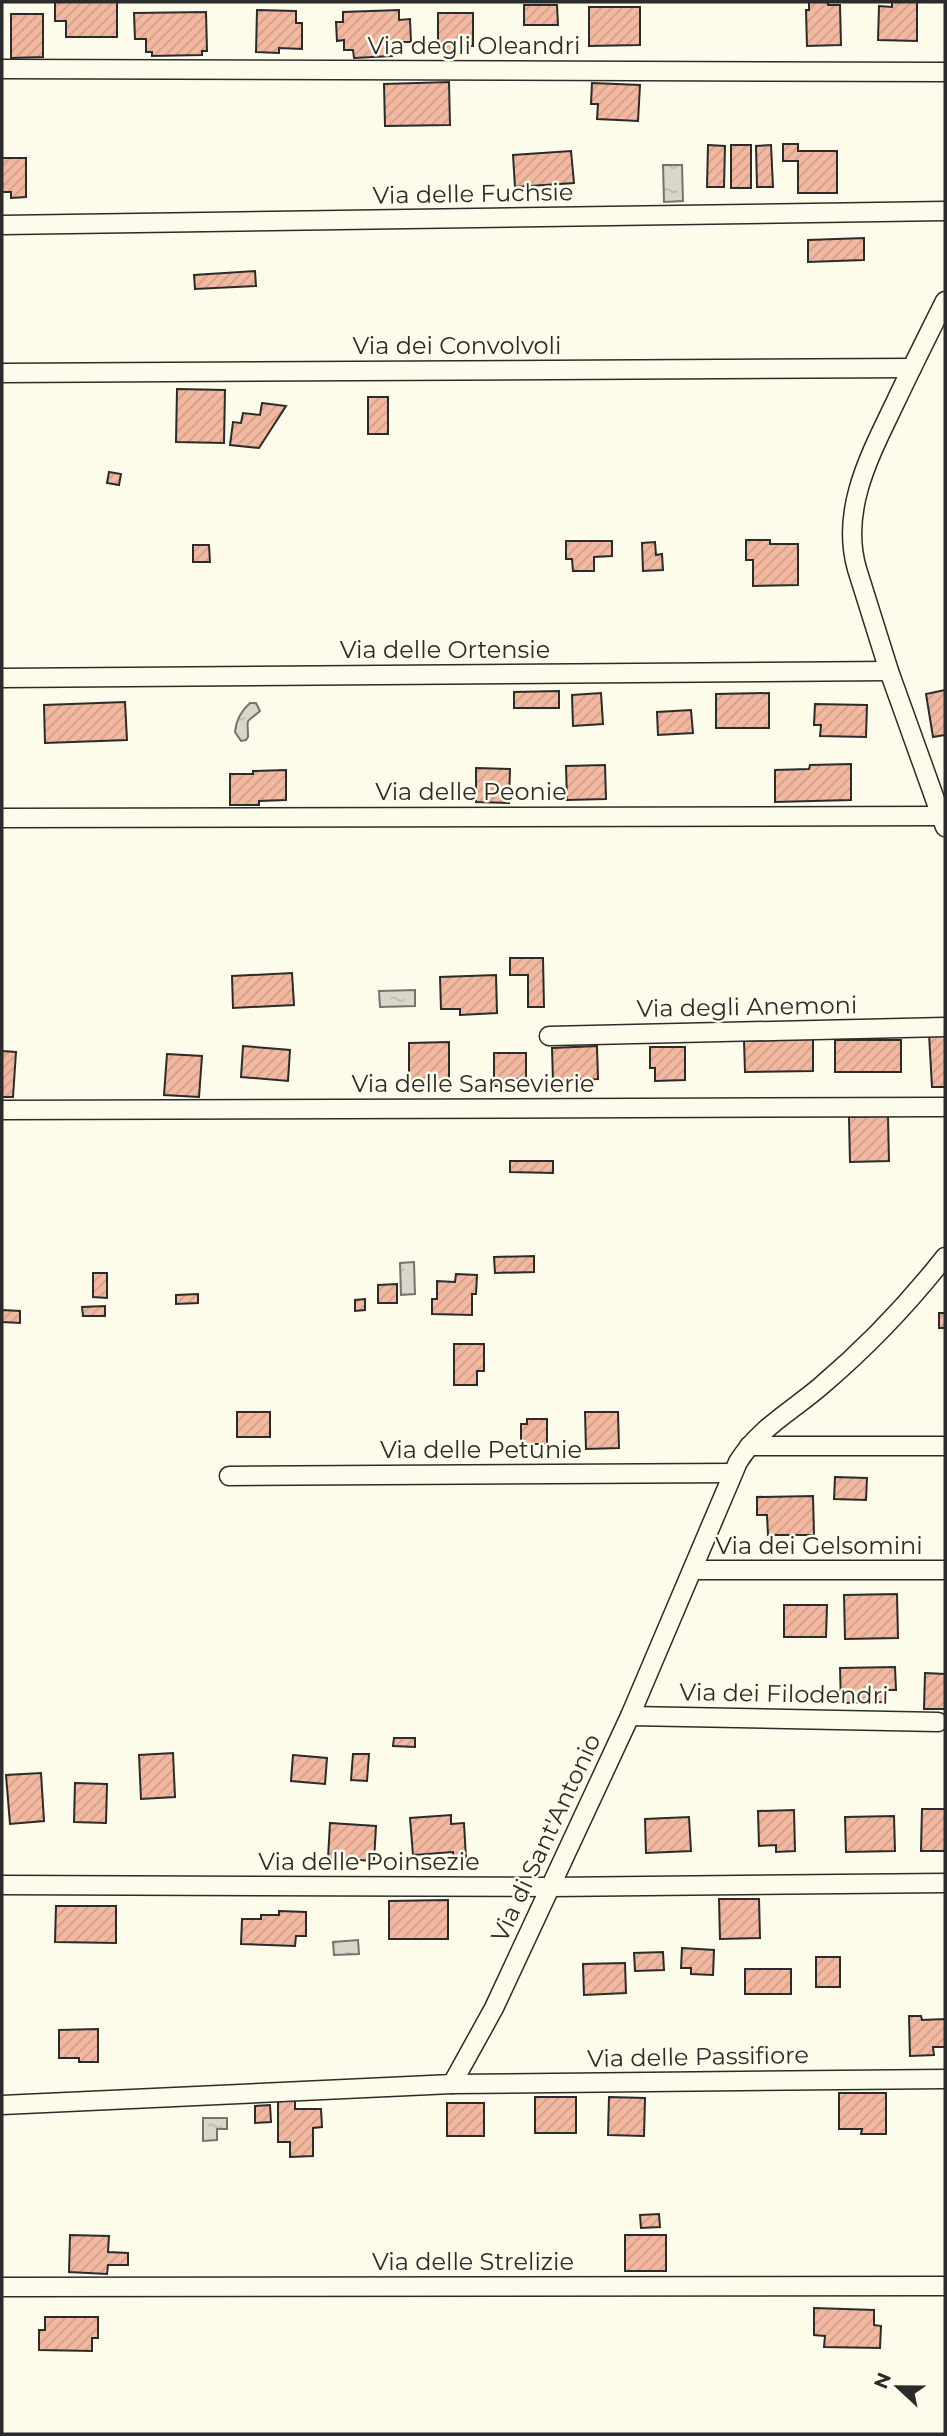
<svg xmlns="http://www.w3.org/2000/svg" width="947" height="2436" viewBox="0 0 947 2436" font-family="Montserrat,sans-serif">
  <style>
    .water { fill: url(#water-ripples); stroke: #74746e; stroke-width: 2 }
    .building { fill: url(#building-hatch); stroke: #2b2b2b; stroke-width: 2 }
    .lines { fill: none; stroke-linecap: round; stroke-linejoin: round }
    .street-casing { stroke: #2b2b2b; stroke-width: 21 }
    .street { stroke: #fdfbea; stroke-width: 18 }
    .labels { text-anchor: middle; stroke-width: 5; stroke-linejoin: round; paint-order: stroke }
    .street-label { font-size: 24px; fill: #2b2b2b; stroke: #fdfbea }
  </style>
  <defs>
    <pattern id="water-ripples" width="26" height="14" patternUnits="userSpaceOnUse" patternTransform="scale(1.75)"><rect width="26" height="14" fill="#d8d7c9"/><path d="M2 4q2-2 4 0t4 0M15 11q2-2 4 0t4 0" fill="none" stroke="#bab9ad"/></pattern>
    <pattern id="building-hatch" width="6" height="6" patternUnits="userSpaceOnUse" patternTransform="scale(1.75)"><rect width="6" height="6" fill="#f2b8a0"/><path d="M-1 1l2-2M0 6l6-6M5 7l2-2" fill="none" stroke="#d09e8a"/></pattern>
  </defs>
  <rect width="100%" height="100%" fill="#fdfbea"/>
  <!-- water -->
  <g class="water">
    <path d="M663 165H682L683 201 664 202Z"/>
    <path d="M250 703H256L260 711C244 725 248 716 248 737L246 740 241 741 235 732C236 720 241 711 250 703Z"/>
    <path d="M415 990V1006L380 1007 379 991Z"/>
    <path d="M414 1262 415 1294 401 1295 400 1263Z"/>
    <path d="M358 1940 359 1954 334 1955 333 1942Z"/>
    <path d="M203 2118H227V2129H217V2140L203 2141Z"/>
  </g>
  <!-- building -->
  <g class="building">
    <path d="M55 2H117V37H66V21H55Z"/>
    <path d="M809 2H828V5H840L841 45 807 46 806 10H809Z"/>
    <path d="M892 2H917V41L878 40 879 6 892 7Z"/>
    <path d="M524 5H557L558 25H524Z"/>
    <path d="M589 7H640V45L589 46Z"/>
    <path d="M257 10 296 11V23H302V49L279 48V53L256 52Z"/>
    <path d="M399 10V20L410 19 411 42H403V49L392 50V56L354 58 353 50H344V40L337 41 336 22H343V12Z"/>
    <path d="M206 12 207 51H202V55L152 56V52H146V39H135L134 13Z"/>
    <path d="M438 13H473V46H461V51H438Z"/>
    <path d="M11 14H43V57L11 58Z"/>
    <path d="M449 82 450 125 385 126 384 84Z"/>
    <path d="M592 83 640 85 638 121 597 119 598 104H591Z"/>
    <path d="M783 144H798V151H837V193H798V161H783Z"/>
    <path d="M708 145 725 146 724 187H707Z"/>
    <rect x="731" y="145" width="20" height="43"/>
    <path d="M771 145 773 187H757L756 146Z"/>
    <path d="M571 151 574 183 515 187 513 155Z"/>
    <path d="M2 158H26V197L11 198V192H2Z"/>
    <path d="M864 238V260L808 262V240Z"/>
    <path d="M255 271 256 286 195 289 194 275Z"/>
    <path d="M177 389 225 390 224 443 176 442Z"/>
    <rect x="368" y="397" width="20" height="37"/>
    <path d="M262 403 286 406 259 448 230 445 233 422 241 423 243 413 260 415Z"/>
    <path d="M109 472 121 474 119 485 107 483Z"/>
    <path d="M746 540H770V544H798V585L753 586V560H746Z"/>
    <path d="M566 541H612V556L594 557V571H573L572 559H566Z"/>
    <path d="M655 542 656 555 662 554 663 570 643 571 642 543Z"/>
    <path d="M193 545H209L210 562H193Z"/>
    <path d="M945 690V735L933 737 926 694Z"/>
    <path d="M559 691V708H514V692Z"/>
    <path d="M601 693 603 724 573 726 572 695Z"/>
    <path d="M769 693V728H716V694Z"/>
    <path d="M125 702 127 740 45 743 44 705Z"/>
    <path d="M815 704 867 705 866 737 820 736 821 725H814Z"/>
    <path d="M691 710 693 733 658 735 657 712Z"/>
    <path d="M851 764V800L775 802V770L809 769 810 765Z"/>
    <path d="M605 765 606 799 567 800 566 766Z"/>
    <path d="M476 768 510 769 509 803 476 802Z"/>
    <path d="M286 770V800L259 801V805H230V774H253V771Z"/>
    <path d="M510 958H543L544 1007H528V975H510Z"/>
    <path d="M292 973 294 1005 233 1008 232 976Z"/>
    <path d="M496 975 497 1013 460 1015V1009H441L440 977Z"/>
    <path d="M929 1034H945V1087H932Z"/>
    <path d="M813 1039V1071L745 1072 744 1041Z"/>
    <rect x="835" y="1040" width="66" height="32"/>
    <path d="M449 1042V1083H409V1043Z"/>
    <path d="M243 1046 290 1050 288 1081 241 1077Z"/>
    <path d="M597 1046 598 1079 553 1081 552 1048Z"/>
    <path d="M650 1047H685V1080L655 1081V1068H650Z"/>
    <path d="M2 1051 16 1052 13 1097H2Z"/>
    <path d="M494 1053H526V1079H510L512 1086H494Z"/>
    <path d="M167 1054 202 1056 199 1097 164 1095Z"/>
    <path d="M888 1116 889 1161 850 1162 849 1117Z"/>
    <path d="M510 1161H553V1173L510 1172Z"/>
    <path d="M534 1256V1272L495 1273 494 1257Z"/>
    <path d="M93 1273H107V1298L93 1297Z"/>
    <path d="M456 1274 477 1275 476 1294H472V1315L432 1314V1299H437V1281L455 1282Z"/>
    <path d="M397 1284V1303H378V1285Z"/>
    <path d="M198 1294V1303L176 1304V1295Z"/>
    <path d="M365 1299V1310L355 1311V1300Z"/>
    <path d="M105 1306V1316H83L82 1307Z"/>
    <path d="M2 1310 20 1311V1323L2 1322Z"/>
    <rect x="939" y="1313" width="6" height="15"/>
    <path d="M454 1344H484V1371H477V1385H454Z"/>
    <rect x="237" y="1412" width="33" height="25"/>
    <path d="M585 1412H618L619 1448 586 1449Z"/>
    <path d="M527 1419H547V1444H521V1424H527Z"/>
    <path d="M835 1477 867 1478 866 1500 834 1499Z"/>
    <path d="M813 1496 814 1535H768L767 1515H757V1497Z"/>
    <path d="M897 1594 898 1638 845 1639 844 1595Z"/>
    <path d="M784 1605H827L826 1637H784Z"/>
    <path d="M895 1667 896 1690H885L886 1702 841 1703 840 1668Z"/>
    <path d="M925 1673 945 1674V1709H924Z"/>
    <path d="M394 1738H415V1747L393 1746Z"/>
    <path d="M173 1753 175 1797 141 1799 139 1755Z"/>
    <path d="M353 1754H369L367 1781 351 1780Z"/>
    <path d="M293 1755 327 1758 325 1784 291 1781Z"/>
    <path d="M41 1773 44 1821 10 1824 6 1775Z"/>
    <path d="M75 1783 107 1784 106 1823 74 1822Z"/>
    <path d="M922 1809H945V1851H921Z"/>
    <path d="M794 1810 795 1851 776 1852V1845L759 1846 758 1811Z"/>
    <path d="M451 1815V1824L464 1823 466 1859 454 1860 453 1852 413 1855 410 1818Z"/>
    <path d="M894 1816 895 1851 846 1852 845 1817Z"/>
    <path d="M689 1817 691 1851 646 1853 645 1819Z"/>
    <path d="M330 1823 376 1826 374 1861 328 1858Z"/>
    <path d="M719 1899H759L760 1938 720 1939Z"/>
    <path d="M448 1900V1939H389V1901Z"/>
    <path d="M56 1906H116V1943L55 1942Z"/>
    <path d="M279 1911 306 1912V1936H296L295 1946 241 1944 242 1919H261V1915H279Z"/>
    <path d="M682 1948 714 1950 713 1975 691 1974V1968H681Z"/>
    <path d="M663 1952 664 1970 635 1971 634 1953Z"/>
    <rect x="816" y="1957" width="24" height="30"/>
    <path d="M625 1963 626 1993 584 1995 583 1964Z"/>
    <rect x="745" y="1969" width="46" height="25"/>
    <path d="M909 2016H921L922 2020 945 2019V2047H933L934 2055 910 2056Z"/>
    <path d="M98 2029V2062H79V2058H59V2030Z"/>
    <path d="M839 2093H886V2134H861L862 2129H839Z"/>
    <path d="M295 2097V2109H321L322 2127 313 2128V2156L290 2157V2142H278V2098Z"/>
    <rect x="535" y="2097" width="41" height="36"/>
    <path d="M609 2097 645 2098 644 2136 608 2135Z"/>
    <rect x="447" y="2103" width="37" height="33"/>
    <path d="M270 2105 271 2122 255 2123V2106Z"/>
    <path d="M659 2214 660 2227 641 2228 640 2215Z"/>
    <path d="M70 2235 109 2236 108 2252 128 2253V2265H108L107 2274 69 2272Z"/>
    <rect x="625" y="2235" width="41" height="36"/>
    <path d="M814 2308 874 2310V2325L881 2326 880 2348 824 2347 825 2336 814 2335Z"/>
    <path d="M45 2317H98V2338H92V2351L39 2350V2330H45Z"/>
  </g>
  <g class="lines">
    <defs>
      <g id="street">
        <path d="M2 69 945 72"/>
        <path d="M2 225 945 211"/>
        <path d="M945 301C928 335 911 369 895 403 870 455 840 510 857 569L889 671 945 827"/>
        <path d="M2 373 912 368"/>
        <path d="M2 678 889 671"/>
        <path d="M2 818 941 816"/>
        <path d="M549 1036 945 1027"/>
        <path d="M2 1110 945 1107"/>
        <path d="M749 1446H945"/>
        <path d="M229 1476 732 1473"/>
        <path d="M693 1570H945"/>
        <path d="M630 1716 938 1722"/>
        <path d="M2 1885 551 1887 945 1883"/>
        <path d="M452 2084 945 2079"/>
        <path d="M2 2105 452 2084 494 2008 630 1716 738 1462C759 1428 792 1411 821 1386 867 1347 908 1304 945 1257"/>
        <path d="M2 2287 945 2286"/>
      </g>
    </defs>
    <!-- street casing -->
    <use href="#street" class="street-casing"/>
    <!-- street -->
    <use href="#street" class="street"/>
  </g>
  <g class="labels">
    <!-- street labels -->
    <g class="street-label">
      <text x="474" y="54">Via degli Oleandri</text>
      <text transform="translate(473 194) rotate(-1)" y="8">Via delle Fuchsie</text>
      <text x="457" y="354">Via dei Convolvoli</text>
      <text x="445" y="658">Via delle Ortensie</text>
      <text x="471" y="800">Via delle Peonie</text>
      <text transform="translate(747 1007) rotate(-1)" y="8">Via degli Anemoni</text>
      <text x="473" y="1092">Via delle Sansevierie</text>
      <text x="481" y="1458">Via delle Petunie</text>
      <text x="819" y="1554">Via dei Gelsomini</text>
      <text transform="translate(784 1694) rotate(1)" y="8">Via dei Filodendri</text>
      <text transform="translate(546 1838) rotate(-65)" y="8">Via di Sant'Antonio</text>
      <text x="369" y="1870">Via delle Poinsezie</text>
      <text transform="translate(698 2057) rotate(-1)" y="8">Via delle Passifiore</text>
      <text x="473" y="2270">Via delle Strelizie</text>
    </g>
  </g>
  <!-- border -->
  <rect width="947" height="2436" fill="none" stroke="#2b2b2b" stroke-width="7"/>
  <!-- north arrow -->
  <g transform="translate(898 2387) rotate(292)" stroke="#fdfbea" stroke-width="5" paint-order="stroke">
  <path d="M0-5L12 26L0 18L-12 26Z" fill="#2b2b2b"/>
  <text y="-10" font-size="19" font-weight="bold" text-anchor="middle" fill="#2b2b2b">N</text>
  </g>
</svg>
